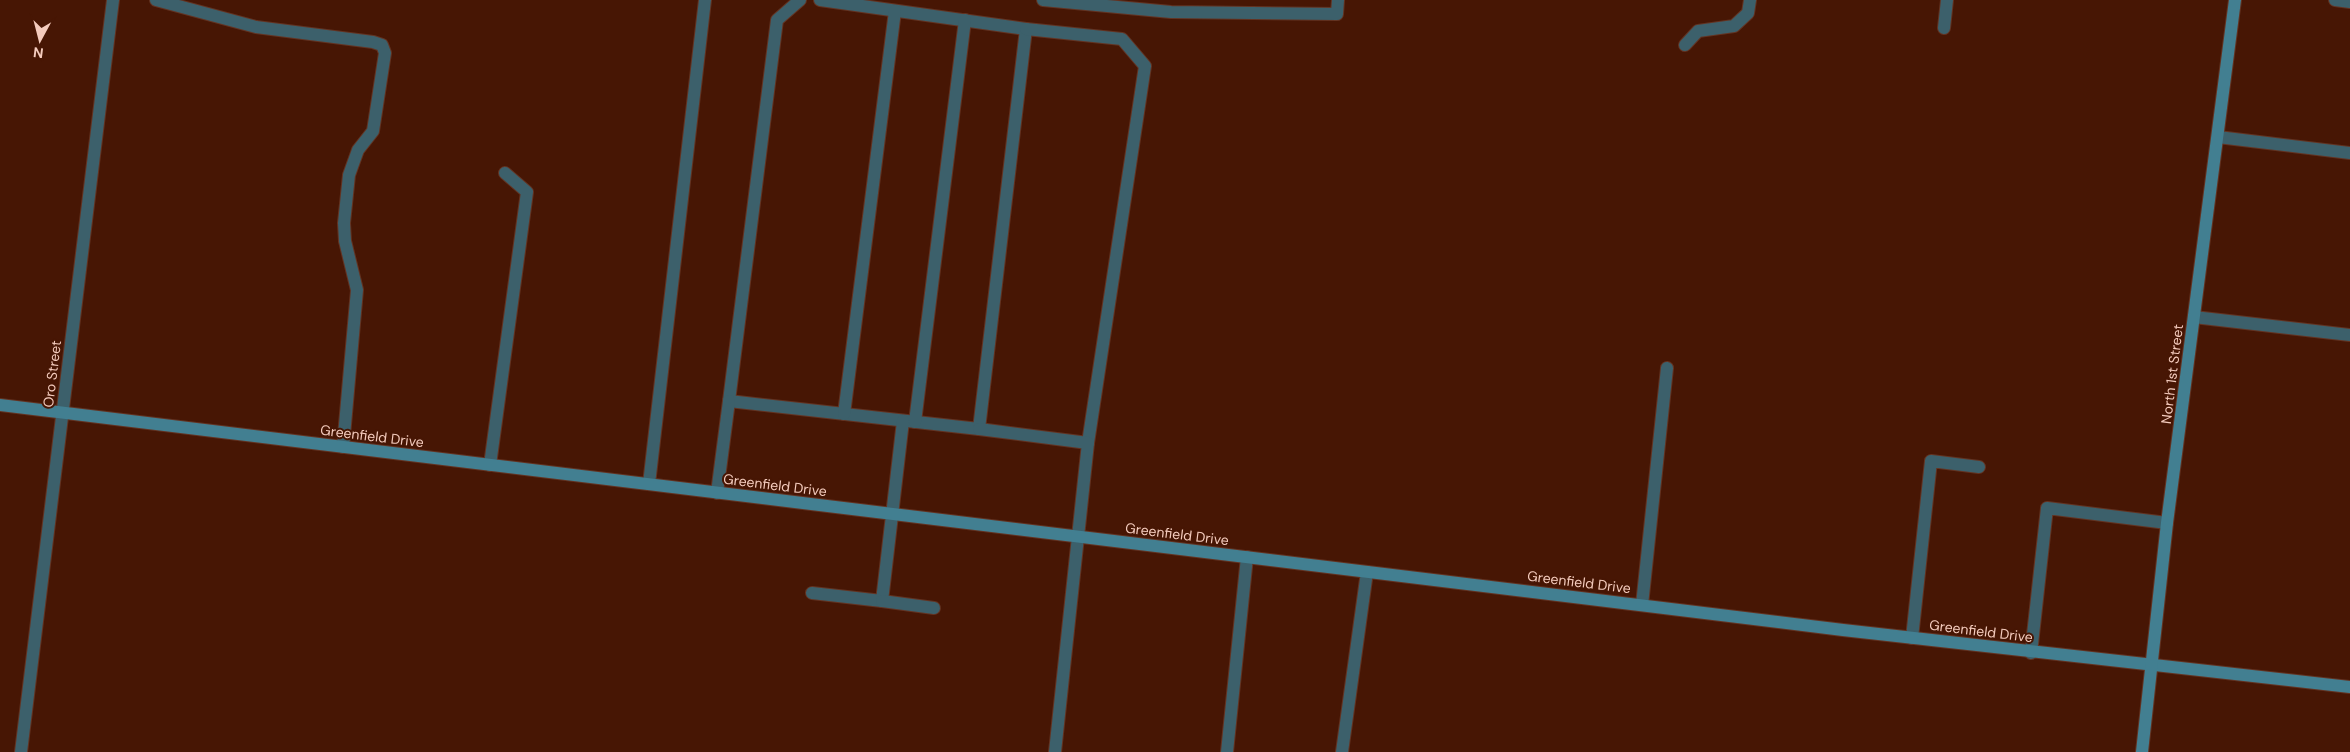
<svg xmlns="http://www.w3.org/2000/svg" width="2350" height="752" viewBox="0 0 2350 752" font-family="'DM Sans',sans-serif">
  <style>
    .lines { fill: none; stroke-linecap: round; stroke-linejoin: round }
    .lane-casing { stroke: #633322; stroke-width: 14 }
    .street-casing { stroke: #633322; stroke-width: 14 }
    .secondary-casing { stroke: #633322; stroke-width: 14 }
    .lane { stroke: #3c606b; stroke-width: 12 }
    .street { stroke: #3c606b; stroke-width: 12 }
    .secondary { stroke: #427f91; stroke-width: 12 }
    .labels { text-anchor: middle; stroke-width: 4; stroke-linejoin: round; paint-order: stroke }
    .street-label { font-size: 14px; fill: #f4cbbd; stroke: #471604 }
  </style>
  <rect width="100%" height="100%" fill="#471604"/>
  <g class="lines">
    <defs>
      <g id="lane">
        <path d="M156 0 256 27 373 42 382 45 385 53 373 131 358 150 349 175 344 223 345 241 357 290 343 447"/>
        <path d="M800 0 777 20 729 401 979 429 1026 29 820 0"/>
        <path d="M1043 0 1171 12 1337 14 1338 0"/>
        <path d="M2335 0 2350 2"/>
        <path d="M1026 29 1122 39 1145 66 1088 443"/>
        <path d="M844 414 895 11"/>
        <path d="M915 422 965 20"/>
        <path d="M979 429 1088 443 1055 752"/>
        <path d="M490 465 527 192 505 173"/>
        <path d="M649 484 705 0"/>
        <path d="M717 493 729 401"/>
        <path d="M812 593 882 601 903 421"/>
        <path d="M882 601 934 608"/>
        <path d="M1642 605 1667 368"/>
        <path d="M1912 638 1931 461 1979 467"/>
        <path d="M2031 653 2047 508 2167 523"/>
        <path d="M1227 752 1247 557"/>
        <path d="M1342 752 1367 572"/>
      </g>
      <g id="street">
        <path d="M1944 28 1947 0"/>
        <path d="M1685 45 1698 31 1734 26 1748 13 1750 0"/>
        <path d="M2218 137 2350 153"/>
        <path d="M2194 317 2350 335"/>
        <path d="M21 752 113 0"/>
      </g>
      <g id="secondary">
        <path d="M0 405 1843 630 2350 687"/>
        <path d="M2142 752 2167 523 2235 0"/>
      </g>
    </defs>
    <!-- lane casing -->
    <use href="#lane" class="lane-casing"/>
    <!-- street casing -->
    <use href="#street" class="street-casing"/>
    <!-- secondary casing -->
    <use href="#secondary" class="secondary-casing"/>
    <!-- lane -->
    <use href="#lane" class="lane"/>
    <!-- street -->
    <use href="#street" class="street"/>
    <!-- secondary -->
    <use href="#secondary" class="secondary"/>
  </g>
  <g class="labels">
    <!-- street labels -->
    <g class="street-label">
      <text transform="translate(52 374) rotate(-83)" y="5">Oro Street</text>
      <text transform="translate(2172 374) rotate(-83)" y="5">North 1st Street</text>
      <text transform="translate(372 436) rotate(7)" y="5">Greenfield Drive</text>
      <text transform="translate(775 485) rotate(7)" y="5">Greenfield Drive</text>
      <text transform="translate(1177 534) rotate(7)" y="5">Greenfield Drive</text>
      <text transform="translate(1579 582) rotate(7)" y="5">Greenfield Drive</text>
      <text transform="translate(1981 631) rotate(7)" y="5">Greenfield Drive</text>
    </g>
  </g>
  <!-- north arrow -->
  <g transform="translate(40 40) rotate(187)" stroke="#471604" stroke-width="4" paint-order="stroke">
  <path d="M0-4L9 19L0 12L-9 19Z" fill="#f4cbbd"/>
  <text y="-8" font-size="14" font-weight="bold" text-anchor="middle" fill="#f4cbbd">N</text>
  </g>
</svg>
